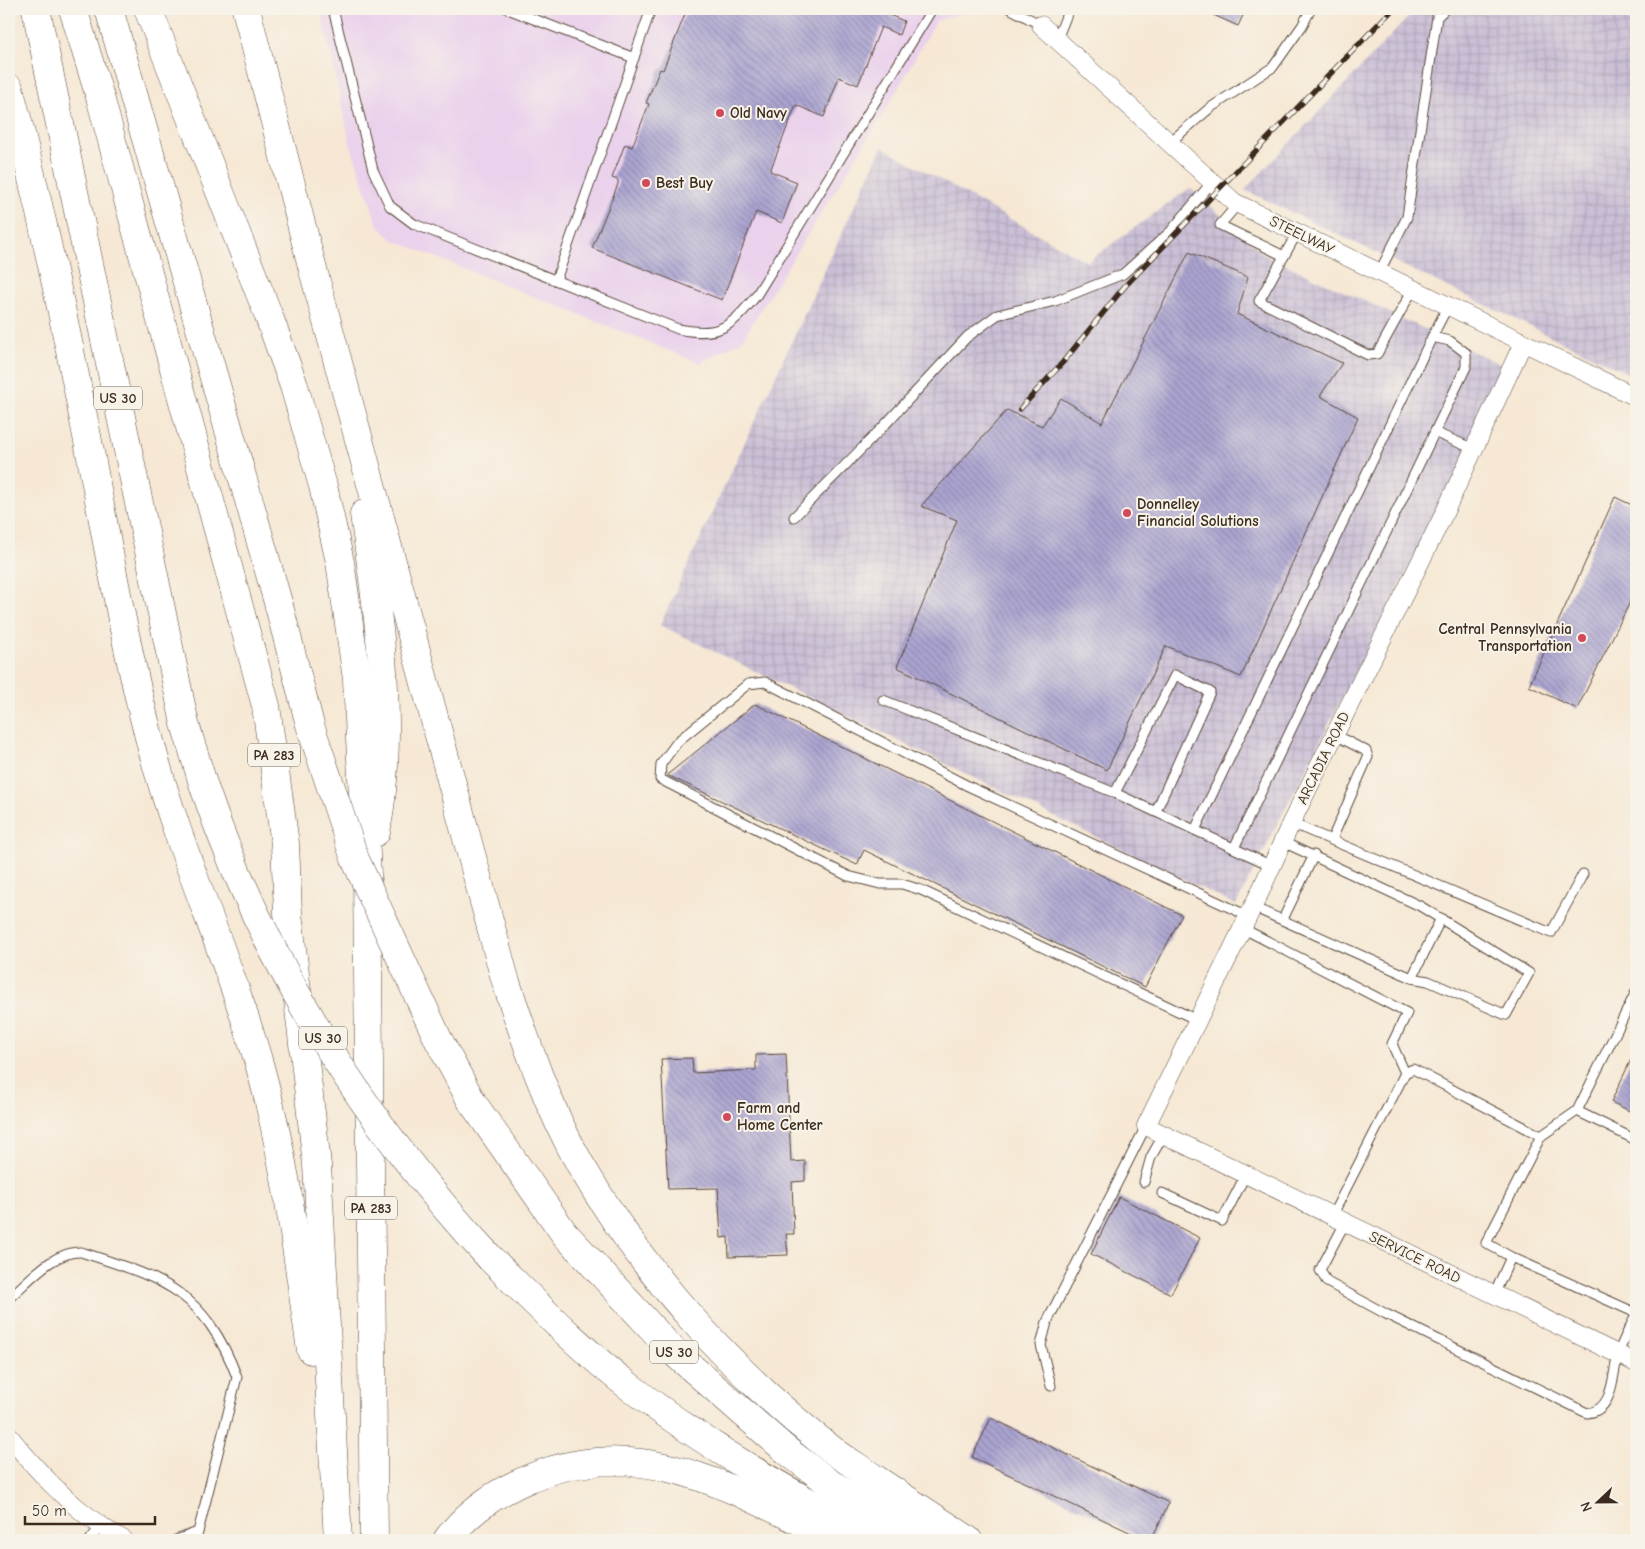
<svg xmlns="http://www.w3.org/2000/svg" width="1645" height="1549" viewBox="0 0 1645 1549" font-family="'Comic Neue',sans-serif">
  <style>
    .built { fill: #ead1ec }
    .industrial { fill: url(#industrial-grid) }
    .building { fill: url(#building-back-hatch) }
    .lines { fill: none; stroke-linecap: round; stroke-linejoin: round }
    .service-casing { stroke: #574639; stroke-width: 11 }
    .minor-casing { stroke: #574639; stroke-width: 19 }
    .motorway-casing { stroke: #574639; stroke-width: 29 }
    .service { stroke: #fff; stroke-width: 9 }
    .minor { stroke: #fff; stroke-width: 18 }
    .motorway { stroke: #fff; stroke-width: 28 }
    .rail-casing { stroke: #3b2a1e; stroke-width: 5.5 }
    .rail { stroke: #f7f3e8; stroke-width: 4; stroke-dasharray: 11; stroke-linecap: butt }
    .motorway-bridge-casing { stroke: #574639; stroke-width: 29; stroke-linecap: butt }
    .motorway-bridge { stroke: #fff; stroke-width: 28 }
    .poi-dot { fill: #d1495b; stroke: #f7f3e8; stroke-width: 2 }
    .labels { text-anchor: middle; stroke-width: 4; stroke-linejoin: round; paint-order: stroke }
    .shield { fill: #f7f3e8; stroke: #73665b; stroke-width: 1 }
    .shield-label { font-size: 14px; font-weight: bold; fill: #3b2a1e }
    .poi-label { font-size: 15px; font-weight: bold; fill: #3b2a1e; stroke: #f7f3e8; text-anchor: start }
    .street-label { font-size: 15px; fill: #3b2a1e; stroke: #f7f3e8 }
  </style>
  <defs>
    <pattern id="industrial-grid" width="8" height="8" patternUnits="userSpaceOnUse" patternTransform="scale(1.25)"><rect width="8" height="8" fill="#cabfd6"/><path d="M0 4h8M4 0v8" fill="none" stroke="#aea4b7"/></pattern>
    <pattern id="building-back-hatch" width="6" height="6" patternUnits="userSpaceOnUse" patternTransform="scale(1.25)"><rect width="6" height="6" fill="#aba4d1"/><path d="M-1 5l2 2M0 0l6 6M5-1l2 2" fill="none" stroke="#8c86a9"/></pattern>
  </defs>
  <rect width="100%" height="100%" fill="#f7f3e8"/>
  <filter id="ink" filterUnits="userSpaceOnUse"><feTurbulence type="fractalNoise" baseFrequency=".02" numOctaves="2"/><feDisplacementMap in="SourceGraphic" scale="10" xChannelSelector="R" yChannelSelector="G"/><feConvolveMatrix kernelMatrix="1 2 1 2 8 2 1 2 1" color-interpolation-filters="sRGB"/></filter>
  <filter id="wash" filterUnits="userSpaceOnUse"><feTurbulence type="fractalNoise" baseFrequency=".0096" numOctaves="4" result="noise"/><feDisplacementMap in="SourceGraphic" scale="20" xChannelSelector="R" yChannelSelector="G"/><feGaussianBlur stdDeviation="1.12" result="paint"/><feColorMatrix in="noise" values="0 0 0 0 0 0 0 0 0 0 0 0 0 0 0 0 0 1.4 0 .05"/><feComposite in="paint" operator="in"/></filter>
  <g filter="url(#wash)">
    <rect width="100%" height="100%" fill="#f6e8d4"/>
    <!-- built -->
    <path class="built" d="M321 9H973L936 21 888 106 741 341 700 363 393 240 378 226 349 140Z"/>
    <!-- industrial -->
    <g class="industrial">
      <path d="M1416 9H1636V377L1245 190Z"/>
      <path d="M882 147 1087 262 1190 188 1265 255 1511 369 1236 905 660 625Z"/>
    </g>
    <g id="blocks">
      <!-- building -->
      <g class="building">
        <path d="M687 9H874L904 21 899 35 881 27 858 85 839 77 824 117 796 105 770 171 797 182 782 223 756 212 722 300 592 248 618 184V180L612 178 625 144 632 147 649 104 646 103 660 69 663 70Z"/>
        <path d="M1200 9H1246L1238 26Z"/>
        <path d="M1189 252 1248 277 1237 314 1342 363 1320 396 1358 417 1241 677 1166 646 1107 770 897 667 957 520 921 506 1007 410 1042 426 1061 398 1102 423Z"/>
        <path d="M1615 497 1636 507V590L1577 709 1529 686Z"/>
        <path d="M755 704 1182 915 1145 987 864 850 857 865 667 775Z"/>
        <path d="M1636 1049V1114L1611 1102Z"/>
        <path d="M786 1054 791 1162 805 1161V1181L792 1182 794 1234H786L788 1255 729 1257 728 1237 721 1238 718 1188 668 1189 661 1059 692 1058 693 1073 756 1070V1055Z"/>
        <path d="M1119 1197 1200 1238 1171 1294 1091 1254Z"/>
        <path d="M991 1418 1169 1503 1151 1540H1146L972 1457Z"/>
      </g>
    </g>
  </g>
  <g filter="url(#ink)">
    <use href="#blocks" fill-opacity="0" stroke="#574639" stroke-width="1"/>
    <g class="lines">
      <defs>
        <g id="service">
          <path d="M333 9 373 170 390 206 414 224 678 329C719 337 730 328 756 296L932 9"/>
          <path d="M508 9 634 58"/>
          <path d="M1011 9 1041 25"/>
          <path d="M1057 39 1069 9"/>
          <path d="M1169 143 1210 108 1273 67 1302 26 1311 9"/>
          <path d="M1238 204 1220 225 1284 256"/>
          <path d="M1297 233 1259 301 1368 355 1377 354 1413 289"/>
          <path d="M1379 273 1407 217 1437 17 1445 9"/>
          <path d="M556 280 651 9"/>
          <path d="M1432 337 1448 306"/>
          <path d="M1436 433 1474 449"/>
          <path d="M794 517 881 429 967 337 997 315 1055 301 1123 274 1171 231 1212 182"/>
          <path d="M883 700 1115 793 1272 866"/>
          <path d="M1115 793 1175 675 1210 692 1156 811"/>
          <path d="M1291 823 1551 933 1583 874"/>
          <path d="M1195 830 1432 337 1450 341 1466 353V367L1234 848"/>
          <path d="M1332 839 1368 757 1366 751 1335 735"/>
          <path d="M1253 907 1412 978 1428 981 1506 1015 1529 973 1420 906 1283 842"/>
          <path d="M1283 919 1314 855"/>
          <path d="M1242 928 1407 1013 1392 1044 1405 1073"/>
          <path d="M1412 978 1441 918"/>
          <path d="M1197 1020 921 890 902 884H880L848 876 660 779 661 764 678 741 748 684 765 682 968 786 1248 916"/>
          <path d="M1577 1111 1636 992"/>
          <path d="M1144 1182 1151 1157 1164 1134"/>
          <path d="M1162 1193 1222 1221 1246 1174"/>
          <path d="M1332 1216 1405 1073 1413 1069 1541 1136"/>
          <path d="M1345 1223 1320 1270 1327 1282 1386 1314 1587 1413C1614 1411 1612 1375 1618 1355 1622 1341 1630 1328 1636 1315"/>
          <path d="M1511 1257 1486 1243 1541 1136 1577 1111 1636 1140"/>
          <path d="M1494 1295 1511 1257 1636 1313"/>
          <path d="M9 1298C29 1281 53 1251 81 1252 163 1279 203 1289 237 1377L198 1532"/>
          <path d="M1051 1386 1041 1345 1047 1322 1146 1126"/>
          <path d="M90 1540 100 1527"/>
          <path d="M176 1540 198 1532 196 1540"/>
        </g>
        <g id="minor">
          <path d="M1041 25 1234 202 1636 397"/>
          <path d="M1523 343 1442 518 1291 823 1260 892 1146 1126 1636 1363"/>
          <path d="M9 1436C42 1477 77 1514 124 1540"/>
        </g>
        <g id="motorway">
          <path d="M36 9 185 724 204 787"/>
          <path d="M73 9 100 97 266 706 285 844 288 913 317 1165 338 1540"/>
          <path d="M109 9 279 606"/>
          <path d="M148 9 268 314 294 386 323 486 340 562 357 679 367 875 374 1540"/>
          <path d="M246 9 313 270 505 979C526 1042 547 1106 580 1164 642 1272 729 1369 827 1446 842 1458 858 1467 874 1478 905 1499 937 1519 968 1540"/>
          <path d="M9 88C39 199 63 313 85 426 106 533 123 640 151 745 180 855 229 958 260 1067 286 1160 297 1255 311 1350"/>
          <path d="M364 514C379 619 396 728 376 832"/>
          <path d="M472 1102 564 1233 676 1354 787 1451 831 1484 934 1540"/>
          <path d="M491 1259C536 1303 580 1349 630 1387 707 1447 794 1496 881 1540"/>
          <path d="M447 1540C464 1516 491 1496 517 1484 634 1426 734 1490 838 1540"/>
        </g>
      </defs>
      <!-- service casing -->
      <use href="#service" class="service-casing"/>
      <!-- minor casing -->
      <use href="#minor" class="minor-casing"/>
      <!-- motorway casing -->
      <use href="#motorway" class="motorway-casing"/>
      <!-- service -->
      <use href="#service" class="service"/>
      <!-- minor -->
      <use href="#minor" class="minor"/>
      <!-- motorway -->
      <use href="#motorway" class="motorway"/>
      <defs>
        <path id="rail" d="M1020 409 1063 362 1125 286 1393 9"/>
      </defs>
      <!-- rail casing -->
      <use href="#rail" class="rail-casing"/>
      <!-- rail -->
      <use href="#rail" class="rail"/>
      <defs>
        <g id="motorway-bridge">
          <path d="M279 606 310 725 355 859 438 1039 472 1102"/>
          <path d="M204 787C264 963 364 1123 491 1259"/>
        </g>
      </defs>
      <!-- motorway-bridge casing -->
      <use href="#motorway-bridge" class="motorway-bridge-casing"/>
      <!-- motorway-bridge -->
      <use href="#motorway-bridge" class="motorway-bridge"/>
    </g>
  </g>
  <!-- markers -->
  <g class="poi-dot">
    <circle cx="720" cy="113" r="5"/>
    <circle cx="646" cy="183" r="5"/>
    <circle cx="1127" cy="513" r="5"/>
    <circle cx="1582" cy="638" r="5"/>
    <circle cx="727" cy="1117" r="5"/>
  </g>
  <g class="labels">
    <!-- shield labels -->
    <g class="shield">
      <rect x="94" y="386.5" width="48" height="23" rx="4"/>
      <rect x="248" y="743.5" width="52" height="23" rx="4"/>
      <rect x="299" y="1026.5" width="48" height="23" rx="4"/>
      <rect x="345" y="1196.5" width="52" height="23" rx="4"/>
      <rect x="650" y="1340.5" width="48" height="23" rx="4"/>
    </g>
    <g class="shield-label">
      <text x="118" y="403">US 30</text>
      <text x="274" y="760">PA 283</text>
      <text x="323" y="1043">US 30</text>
      <text x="371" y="1213">PA 283</text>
      <text x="674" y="1357">US 30</text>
    </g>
    <!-- poi labels -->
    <g class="poi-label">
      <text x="730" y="118">Old Navy</text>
      <text x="656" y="188">Best Buy</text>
      <text x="1137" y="509">Donnelley<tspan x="1137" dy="17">Financial Solutions</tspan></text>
      <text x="1572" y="634" text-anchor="end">Central Pennsylvania<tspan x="1572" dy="17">Transportation</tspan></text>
      <text x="737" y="1113">Farm and<tspan x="737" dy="17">Home Center</tspan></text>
    </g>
    <!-- street labels -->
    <g class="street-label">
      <text transform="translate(1302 235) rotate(26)" y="5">STEELWAY</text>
      <text transform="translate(1323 758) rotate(-64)" y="5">ARCADIA ROAD</text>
      <text transform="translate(1415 1257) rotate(26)" y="5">SERVICE ROAD</text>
    </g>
  </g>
  <!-- margin -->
  <rect width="1645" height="1549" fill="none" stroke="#f7f3e8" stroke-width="30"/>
  <!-- north arrow -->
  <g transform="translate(1598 1502) rotate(248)" stroke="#f7f3e8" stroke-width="4" paint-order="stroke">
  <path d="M0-4L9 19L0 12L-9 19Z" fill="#3b2a1e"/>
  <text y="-8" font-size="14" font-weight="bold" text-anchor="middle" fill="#3b2a1e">N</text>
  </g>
  <!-- scale -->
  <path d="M25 1516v8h130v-8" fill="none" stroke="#3b2a1e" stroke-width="2.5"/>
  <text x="32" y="1516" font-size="15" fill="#3b2a1e" stroke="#f7f3e8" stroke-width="4" paint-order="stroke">50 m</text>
</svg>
